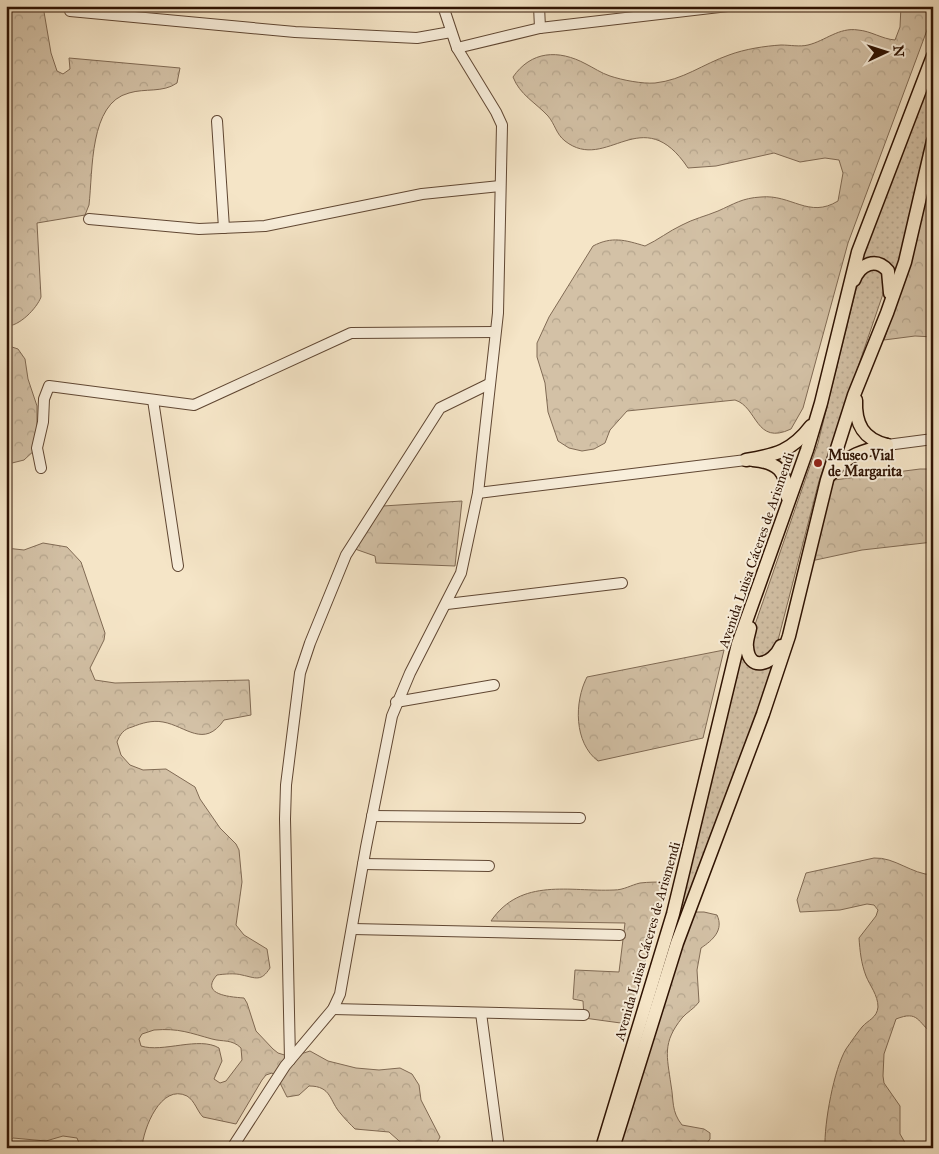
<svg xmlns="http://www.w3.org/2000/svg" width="939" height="1154" viewBox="0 0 939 1154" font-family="'IM FELL Great Primer',serif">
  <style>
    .grass { fill: url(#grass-dots); stroke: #806a54 }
    .forest { fill: url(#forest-crowns); stroke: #806a54; fill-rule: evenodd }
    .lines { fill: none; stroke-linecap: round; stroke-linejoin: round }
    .minor-casing { stroke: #604733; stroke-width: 12 }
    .major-casing { stroke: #2e1202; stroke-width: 15 }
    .minor { stroke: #f8eedb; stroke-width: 10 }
    .major { stroke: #f5e5c7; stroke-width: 12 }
    .poi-dot { fill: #8f2418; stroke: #f8eedb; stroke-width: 2 }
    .labels { text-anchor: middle; stroke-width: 4; stroke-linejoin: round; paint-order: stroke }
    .poi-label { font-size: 14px; font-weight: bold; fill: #2e1202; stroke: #f8eedb; text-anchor: start }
    .street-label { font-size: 14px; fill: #2e1202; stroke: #f8eedb }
  </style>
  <defs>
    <pattern id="grass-dots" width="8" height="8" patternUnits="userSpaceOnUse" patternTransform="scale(1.25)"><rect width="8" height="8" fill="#d3c1a6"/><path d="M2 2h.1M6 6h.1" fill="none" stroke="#b5a58d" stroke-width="1.8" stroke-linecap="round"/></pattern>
    <pattern id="forest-crowns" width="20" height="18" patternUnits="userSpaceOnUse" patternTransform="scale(1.25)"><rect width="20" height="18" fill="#d3c1a6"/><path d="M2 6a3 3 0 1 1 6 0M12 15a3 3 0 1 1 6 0" fill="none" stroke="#b5a58d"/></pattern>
  </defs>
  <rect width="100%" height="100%" fill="#f5e5c7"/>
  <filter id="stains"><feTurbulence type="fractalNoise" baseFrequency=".004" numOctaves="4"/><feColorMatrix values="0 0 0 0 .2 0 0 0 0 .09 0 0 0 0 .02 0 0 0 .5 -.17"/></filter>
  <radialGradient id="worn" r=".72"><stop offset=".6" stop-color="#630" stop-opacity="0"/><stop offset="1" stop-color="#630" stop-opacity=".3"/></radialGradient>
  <!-- grass -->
  <g class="grass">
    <path d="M933 67V115L898 269 895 271C888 262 872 258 862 259Z"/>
    <path d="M867 268 882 270 885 288 819 481 776 648 760 659 749 650 751 636 818 443 859 277Z"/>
    <path d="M740 658 757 669 772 668 773 670 671 947 673 929Z"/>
  </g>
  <!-- forest -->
  <g class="forest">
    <path d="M6 6H43L51 53 57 71 63 74 70 69 69 58 180 68 177 83C163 93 145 88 129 93 89 103 93 171 89 205L85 215 37 223 41 297C37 308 19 327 6 326Z"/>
    <path d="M901 6H933V14L848 243 803 408 791 429C755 446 758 407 735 400L627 411 610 430 605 443 594 449 582 451 569 448 558 441 548 412 545 383 537 357V343L549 317 593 246C612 236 625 240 645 246 658 240 669 231 682 225 693 219 706 216 718 211 734 204 742 198 761 197 791 194 809 219 838 201L843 173 839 160 825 158 800 162 774 153 716 166 688 168C642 99 607 174 565 141 556 134 555 124 548 116 535 102 520 95 513 77 531 51 558 49 586 64 594 68 601 73 610 76 622 80 642 84 655 83 683 80 703 64 729 55 745 49 765 46 781 45 790 45 800 47 808 45 825 41 839 27 858 30 871 31 882 39 895 40L900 27Z"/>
    <path d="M933 176V337L915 336 884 340 913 253 930 181Z"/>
    <path d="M6 345 18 349 25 359 28 379 37 406V448L24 460 8 464Z"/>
    <path d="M920 469H927L933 472V542L862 550 811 561 834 480Z"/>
    <path d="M462 501 455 566 376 563 375 556 355 549 383 506Z"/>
    <path d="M43 543 67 547 81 562 105 633 104 640 90 668 95 680 115 683 249 680 251 715 224 720C204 749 186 726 163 722 152 720 142 723 132 727 124 729 120 734 117 742L121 755 130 765 143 770 166 769 195 787 200 799 220 828 236 844 239 850 242 882 236 925 244 935 267 949 270 968C261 982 256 978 242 975 235 973 224 974 217 975 199 995 231 997 244 998L247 1003 256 1031 273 1049 278 1053 291 1057 310 1051 328 1061 356 1068 379 1070 400 1068 412 1074 419 1085 421 1100 440 1137C434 1151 420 1148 407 1148L389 1132 355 1129C350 1124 345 1119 341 1114 329 1101 332 1086 309 1086L299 1095 287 1097 277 1077 272 1073 266 1075 262 1080 236 1124 203 1117C197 1111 195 1101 187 1096 161 1083 143 1129 142 1148H81L77 1138 63 1136 46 1141 13 1138 6 1144V548L24 550ZM154 1030C179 1028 190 1033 212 1039 223 1042 232 1039 241 1048L242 1060 226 1081 220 1083 214 1079 222 1061 219 1048C199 1036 163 1053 141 1046L139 1039 142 1034Z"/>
    <path d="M724 650 703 738 598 761C574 743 574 702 587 677Z"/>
    <path d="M874 858C895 857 911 874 933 875V1034C917 1022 919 1010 896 1019L884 1054 883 1076 884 1083 900 1106V1134L907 1146 923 1148H825C824 1123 834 1069 846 1049 851 1042 857 1033 862 1027 868 1020 877 1018 878 1007 878 995 870 986 866 976 861 963 860 951 859 938L876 916 878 910 874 905 867 904 840 910 800 912 797 900 806 873Z"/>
    <path d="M667 882 628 1024 584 1018 583 1001 573 999 575 970 619 972 625 923 491 921C521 877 570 892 614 890 624 890 631 885 640 883 648 882 658 882 667 882Z"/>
    <path d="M695 912H704L717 915C724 930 713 940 701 948L697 970 699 1002C694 1009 687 1012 682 1018 662 1043 667 1056 671 1085 674 1101 671 1111 682 1125L704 1129 710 1133V1139L703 1148H617L690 916Z"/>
  </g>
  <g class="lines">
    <defs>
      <g id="minor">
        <path d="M539 6 540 28"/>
        <path d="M70 11 295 32 417 38 451 32"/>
        <path d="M457 48 540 28 728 6"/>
        <path d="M217 121 224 228"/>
        <path d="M89 219 199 229 265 226 422 194 500 186"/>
        <path d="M153 400 178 566"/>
        <path d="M887 445 933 439"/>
        <path d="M41 468 37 448 43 422 44 399 49 386 194 405 351 333 495 332"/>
        <path d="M478 493 746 460"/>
        <path d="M447 604 622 583"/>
        <path d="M396 702 494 685"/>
        <path d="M372 816 580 818"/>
        <path d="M363 864 489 866"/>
        <path d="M353 929 620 935"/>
        <path d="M333 1009 584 1015"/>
        <path d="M481 1013 499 1148"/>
        <path d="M290 1060 285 819 286 785 300 673 310 643 346 555 440 408 489 384"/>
        <path d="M232 1148 285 1066 333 1009 340 994 366 847 392 716 410 673 461 573 478 493 498 313 502 125 496 112 457 48 443 6"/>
      </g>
      <g id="major">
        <path d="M854 280C860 264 876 257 888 271L890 293"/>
        <path d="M856 400C855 424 863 439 887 445"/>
        <path d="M746 460C776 455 792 451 811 426"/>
        <path d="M753 460C778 462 787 472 787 496"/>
        <path d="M831 474C846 455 865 450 887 445"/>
        <path d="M750 628C749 634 746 641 747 647 749 673 773 664 781 646"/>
        <path d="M602 1148 673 914 738 644 807 450 821 403 858 252 933 56"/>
        <path d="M613 1148 677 943 763 714 789 636 827 480 854 395 887 313 905 262 933 141"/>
      </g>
    </defs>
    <!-- minor casing -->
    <use href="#minor" class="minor-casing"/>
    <!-- major casing -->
    <use href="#major" class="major-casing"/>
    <!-- minor -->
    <use href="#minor" class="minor"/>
    <!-- major -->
    <use href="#major" class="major"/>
  </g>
  <!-- markers -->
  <circle class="poi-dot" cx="818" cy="463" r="5"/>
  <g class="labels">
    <!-- poi labels -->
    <g class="poi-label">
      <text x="828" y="460">Museo Vial<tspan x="828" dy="16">de Margarita</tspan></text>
    </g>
    <!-- street labels -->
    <g class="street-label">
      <text transform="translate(756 550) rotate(-71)" y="5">Avenida Luisa Cáceres de Arismendi</text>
      <text transform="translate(647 941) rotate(-74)" y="5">Avenida Luisa Cáceres de Arismendi</text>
    </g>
  </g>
  <!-- margin -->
  <rect width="939" height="1154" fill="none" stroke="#f5e5c7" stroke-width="25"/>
  <rect x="8" y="8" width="924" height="1139" fill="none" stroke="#2e1202" stroke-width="2.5"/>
  <rect x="12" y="12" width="914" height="1129" fill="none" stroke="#2e1202"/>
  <!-- north arrow -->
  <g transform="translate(886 52) rotate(86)" stroke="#f8eedb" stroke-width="4" paint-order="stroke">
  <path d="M0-4L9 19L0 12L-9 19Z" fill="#2e1202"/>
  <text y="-8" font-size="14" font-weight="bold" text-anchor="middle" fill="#2e1202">N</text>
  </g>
  <rect width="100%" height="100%" filter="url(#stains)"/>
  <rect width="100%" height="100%" fill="url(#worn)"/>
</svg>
